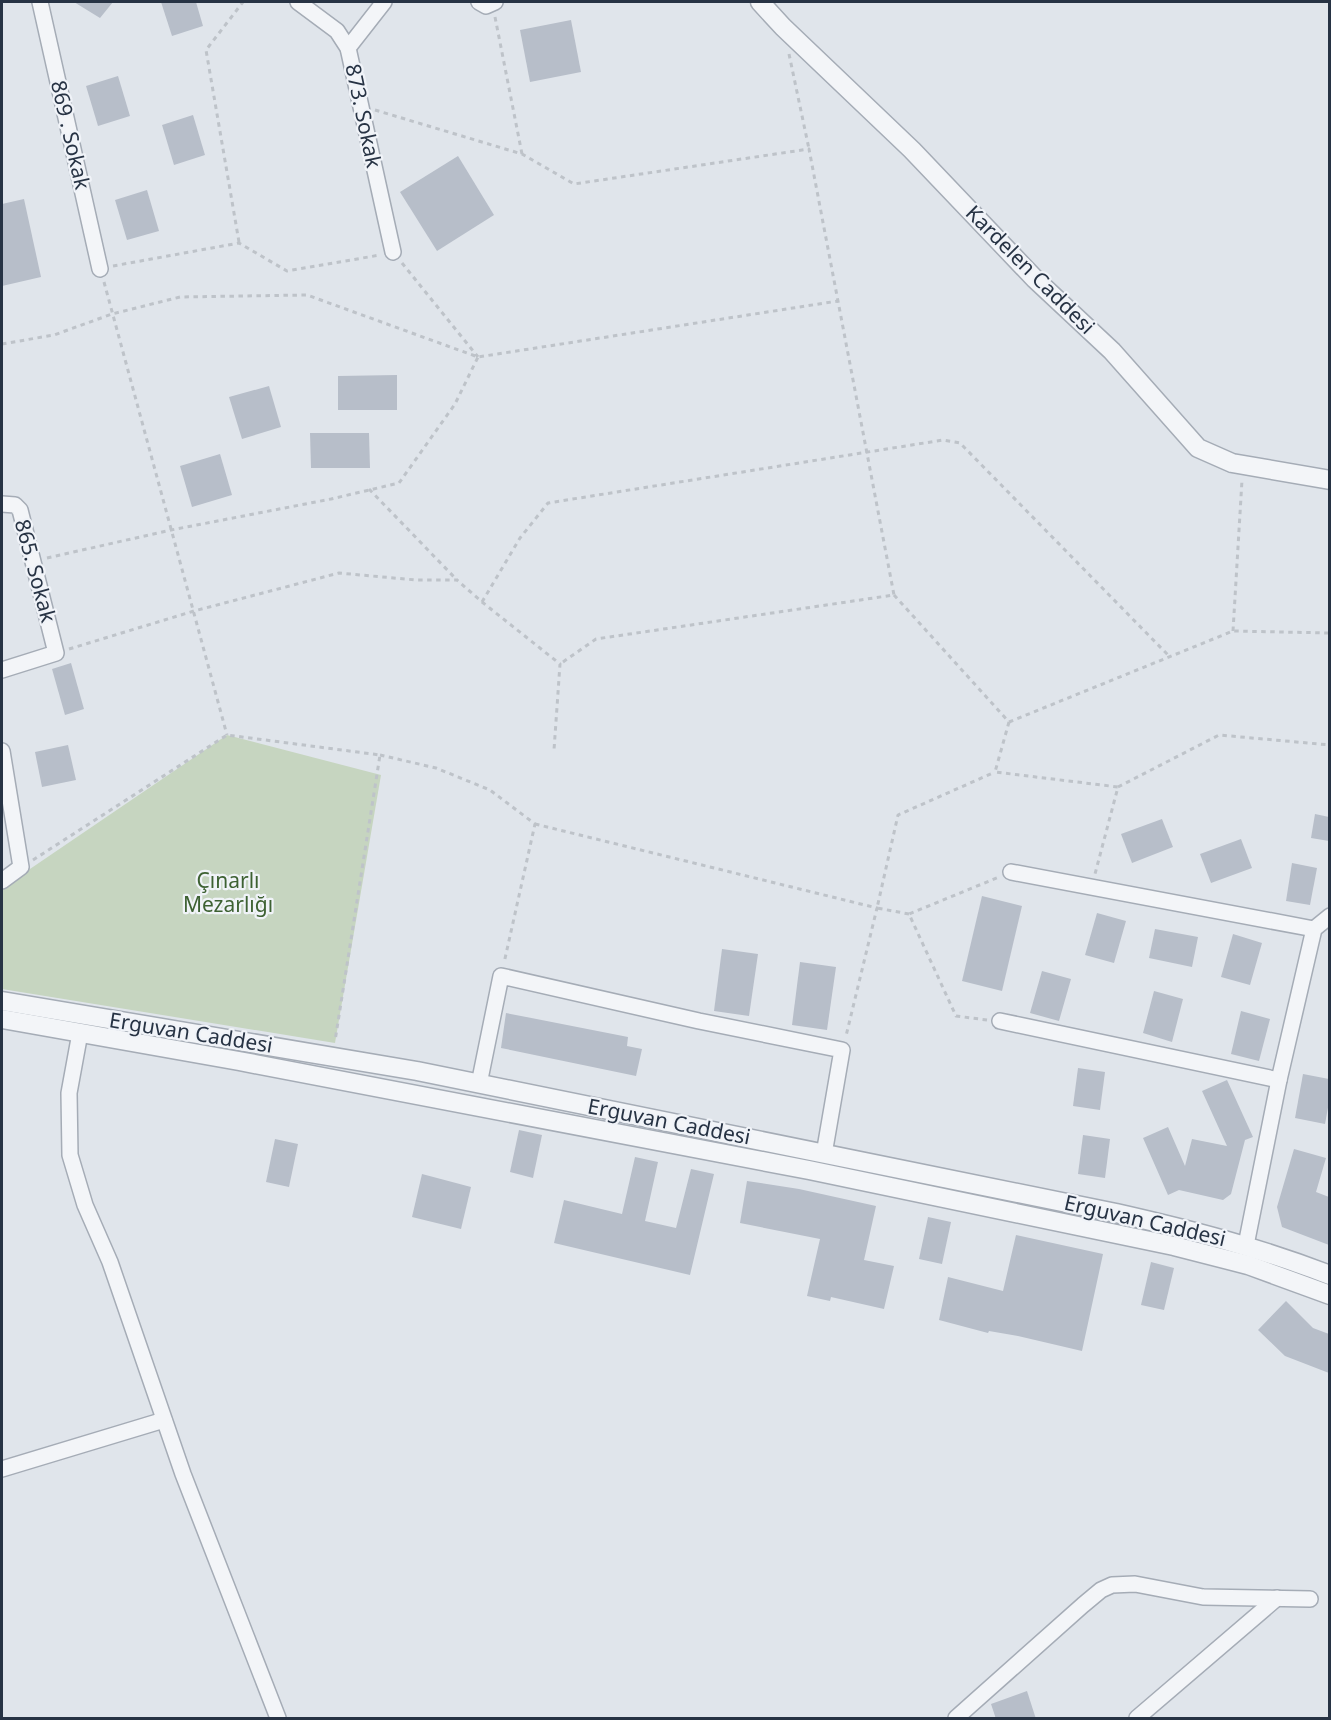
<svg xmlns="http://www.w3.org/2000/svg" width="1331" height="1720" viewBox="0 0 1331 1720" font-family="'Noto Sans',sans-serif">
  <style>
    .green { fill: #c6d5c0 }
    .building { fill: #b7bec9 }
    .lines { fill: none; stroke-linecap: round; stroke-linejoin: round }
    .minor-casing { stroke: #a5acb6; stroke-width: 18 }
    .tertiary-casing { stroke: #a5acb6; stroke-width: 21 }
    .path { stroke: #bec3c9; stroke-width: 3; stroke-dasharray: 4.5 4.5; stroke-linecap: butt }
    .minor { stroke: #f3f5f8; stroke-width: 15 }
    .tertiary { stroke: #f3f5f8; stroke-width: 18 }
    .labels { text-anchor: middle; stroke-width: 4.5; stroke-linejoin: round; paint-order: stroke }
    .street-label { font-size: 21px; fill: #273344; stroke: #f0f3f8 }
    .park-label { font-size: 21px; fill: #3d6132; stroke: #f0f3f8 }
  </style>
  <rect width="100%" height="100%" fill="#e0e5eb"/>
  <!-- green -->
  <path class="green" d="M227 735 381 775 335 1043 2 989V888Z"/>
  <!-- building -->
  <g class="building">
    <path d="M74 2H113L100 18Z"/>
    <path d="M161 2H196L203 26 172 36Z"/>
    <path d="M571 20 581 72 530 82 520 30Z"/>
    <path d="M118 76 130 116 98 126 86 86Z"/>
    <path d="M193 115 205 155 174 165 162 125Z"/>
    <path d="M458 156 494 215 437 251 400 192Z"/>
    <path d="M147 190 159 231 127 240 115 200Z"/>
    <path d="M24 199 41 277 2 286V204Z"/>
    <path d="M397 375V410H338V376Z"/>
    <path d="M269 386 281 427 242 439 229 397Z"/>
    <path d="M310 433H369L370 468H311Z"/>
    <path d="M220 454 232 495 192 507 180 466Z"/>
    <path d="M71 663 84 709 65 715 52 669Z"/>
    <path d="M68 745 76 780 42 787 35 752Z"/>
    <path d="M1315 814 1329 817V841L1311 838Z"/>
    <path d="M1162 819 1173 847 1132 863 1121 834Z"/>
    <path d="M1241 839 1252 868 1211 883 1200 854Z"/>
    <path d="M1292 863 1317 868 1310 905 1286 901Z"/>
    <path d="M982 896 1022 906 1002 991 962 981Z"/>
    <path d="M1097 913 1126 921 1114 963 1085 955Z"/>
    <path d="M1155 929 1198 937 1192 967 1149 958Z"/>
    <path d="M1233 934 1262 943 1250 985 1221 977Z"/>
    <path d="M722 949 758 954 749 1016 714 1011Z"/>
    <path d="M800 962 836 967 827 1030 792 1025Z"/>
    <path d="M1042 971 1071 979 1059 1021 1030 1013Z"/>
    <path d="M1154 991 1183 999 1172 1042 1143 1033Z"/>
    <path d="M1241 1011 1270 1019 1259 1061 1231 1054Z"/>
    <path d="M506 1013 628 1037 627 1046 642 1049 636 1076 501 1048Z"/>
    <path d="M1078 1068 1105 1072 1100 1110 1073 1106Z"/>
    <path d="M1303 1074 1329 1079V1102L1325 1124 1295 1118Z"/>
    <path d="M1227 1080 1253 1137 1245 1140 1231 1194 1223 1200 1179 1190 1168 1195 1143 1138 1168 1127 1185 1166 1192 1139 1227 1146 1202 1091Z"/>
    <path d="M519 1130 542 1135 533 1178 510 1172Z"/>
    <path d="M1083 1135 1110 1139 1105 1178 1078 1174Z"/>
    <path d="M275 1139 298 1144 289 1187 266 1182Z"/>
    <path d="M1294 1149 1326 1158 1316 1192 1329 1197V1245L1282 1227 1277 1207Z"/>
    <path d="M635 1157 658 1162 645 1221 676 1228 691 1169 714 1174 690 1275 554 1243 564 1200 622 1214Z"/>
    <path d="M422 1174 471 1187 461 1229 412 1217Z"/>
    <path d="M747 1181 799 1189 876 1206 864 1260 894 1266 884 1309 831 1297 830 1301 807 1296 820 1239 740 1223Z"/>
    <path d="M928 1217 951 1222 942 1264 919 1259Z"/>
    <path d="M1016 1235 1103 1254 1082 1351 1018 1336 989 1331 988 1333 939 1320 948 1277 1003 1291Z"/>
    <path d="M1151 1262 1174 1268 1164 1310 1141 1305Z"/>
    <path d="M1286 1301 1313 1328 1329 1334V1373L1285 1356 1258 1330Z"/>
    <path d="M1027 1691 1036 1719H996L991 1704Z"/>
  </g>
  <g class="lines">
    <defs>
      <g id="minor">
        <path d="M40 2 100 269"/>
        <path d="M298 2 337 31 348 48 393 252"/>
        <path d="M479 2 486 6 495 2"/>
        <path d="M348 48 384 2"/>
        <path d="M2 504 15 505 20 510 56 653 2 670"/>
        <path d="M2 751 21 867 2 881"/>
        <path d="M1011 872 1314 929"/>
        <path d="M1000 1021 1279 1080"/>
        <path d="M80 1033 69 1093 70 1155 85 1205 110 1262 183 1474 278 1718"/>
        <path d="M479 1084 501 976 699 1021 842 1050 824 1154"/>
        <path d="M1246 1245 1279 1080 1314 929 1330 916"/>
        <path d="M2 1469 164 1420"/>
        <path d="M956 1718 1083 1605 1101 1590 1112 1585 1135 1584 1203 1597 1310 1599"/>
        <path d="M1137 1718 1277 1598"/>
      </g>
      <g id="tertiary">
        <path d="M760 2 783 27 912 150 1035 279 1112 351 1198 448 1232 463 1330 480"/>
        <path d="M2 1001 417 1071 1116 1213C1191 1230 1257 1247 1330 1275"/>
        <path d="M2 1019 239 1061 809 1170 1174 1246 1248 1265 1330 1295"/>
      </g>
    </defs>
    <!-- minor casing -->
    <use href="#minor" class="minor-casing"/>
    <!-- tertiary casing -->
    <use href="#tertiary" class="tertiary-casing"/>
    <!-- path -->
    <g class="path">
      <path d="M495 17 522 154"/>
      <path d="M789 54 809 149"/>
      <path d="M375 110 522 154 574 184 809 149 894 595 596 639 560 664"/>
      <path d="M239 242 206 50 243 2"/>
      <path d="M402 263 478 357"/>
      <path d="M113 266 239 243 287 271 380 255"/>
      <path d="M104 282 227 735"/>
      <path d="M2 344 54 335 112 314 180 297 307 295 478 357 838 301"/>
      <path d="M369 489 457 580"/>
      <path d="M47 558 171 530 331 499 399 483 455 404 478 357"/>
      <path d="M894 595 1009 722"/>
      <path d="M482 602 520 538 548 503 943 440 960 443 1169 656"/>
      <path d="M1233 631 1242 480"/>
      <path d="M69 649 194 611 339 573 416 580H457L482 602 560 664 554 750"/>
      <path d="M1009 722 1233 631 1330 633"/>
      <path d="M1009 722 995 772 1118 787 1095 874"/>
      <path d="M380 755 436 768 490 790 535 824 504 963"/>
      <path d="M1118 787 1219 735 1330 745"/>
      <path d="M535 824 877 908 846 1036"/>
      <path d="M33 860 227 735 380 755 335 1041"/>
      <path d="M909 914 877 908 898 815 995 772"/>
      <path d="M987 1020 956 1016 909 914 999 877"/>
    </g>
    <!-- minor -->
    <use href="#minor" class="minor"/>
    <!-- tertiary -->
    <use href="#tertiary" class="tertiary"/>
  </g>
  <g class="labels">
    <!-- street labels -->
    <g class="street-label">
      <text transform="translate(363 116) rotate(78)" y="7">873. Sokak</text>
      <text transform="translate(70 135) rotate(77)" y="7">869 . Sokak</text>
      <text transform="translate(1030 270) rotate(45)" y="7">Kardelen Caddesi</text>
      <text transform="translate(35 571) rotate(75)" y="7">865. Sokak</text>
      <text transform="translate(191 1033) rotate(9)" y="7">Erguvan Caddesi</text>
      <text transform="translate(669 1122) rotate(11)" y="7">Erguvan Caddesi</text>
      <text transform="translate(1145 1221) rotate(13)" y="7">Erguvan Caddesi</text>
    </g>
    <!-- park labels -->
    <g class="park-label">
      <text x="228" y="888">Çınarlı<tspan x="228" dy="24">Mezarlığı</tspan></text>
    </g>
  </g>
  <!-- border -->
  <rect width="1331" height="1720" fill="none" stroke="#273344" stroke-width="6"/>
</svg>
